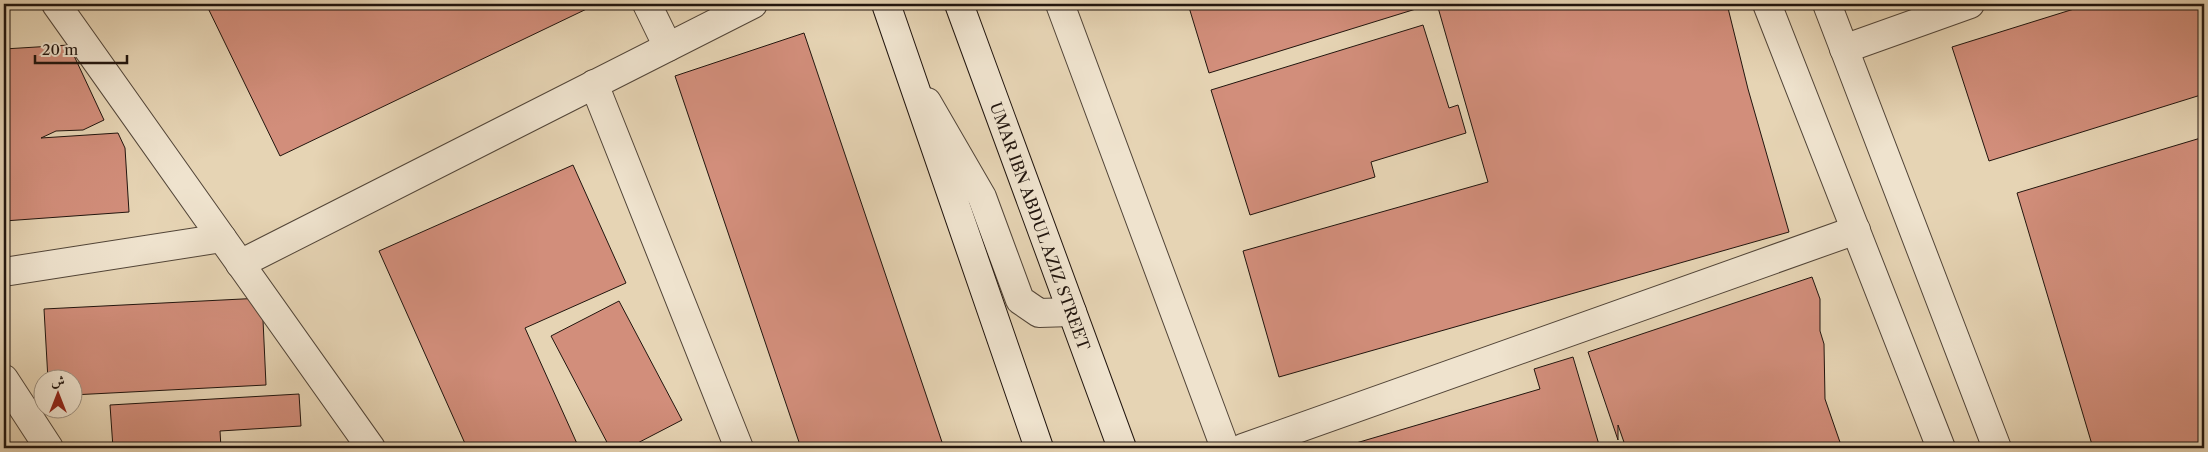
<svg xmlns="http://www.w3.org/2000/svg" width="2208" height="452" viewBox="0 0 2208 452" font-family="'Libre Caslon Text',Amiri,serif">
  <style>
    .building { fill: #d28e7b; stroke: #21150e }
    .lines { fill: none; stroke-linecap: round; stroke-linejoin: round }
    .street-casing { stroke: #524538; stroke-width: 30 }
    .secondary-casing { stroke: #21150e; stroke-width: 30 }
    .street { stroke: #efe3ce; stroke-width: 28 }
    .secondary { stroke: #efe3ce; stroke-width: 28 }
    .labels { text-anchor: middle; stroke-width: 4; stroke-linejoin: round; paint-order: stroke }
    .street-label { font-size: 16px; fill: #21150e; stroke: #efe3ce }
  </style>
  <rect width="100%" height="100%" fill="#e6d4b4"/>
  <filter id="stains"><feTurbulence type="fractalNoise" baseFrequency=".004" numOctaves="4"/><feColorMatrix values="0 0 0 0 .2 0 0 0 0 .09 0 0 0 0 .02 0 0 0 .5 -.17"/></filter>
  <radialGradient id="worn" r=".72"><stop offset=".6" stop-color="#630" stop-opacity="0"/><stop offset="1" stop-color="#630" stop-opacity=".3"/></radialGradient>
  <!-- building -->
  <g class="building">
    <path d="M206 4H597L280 156Z"/>
    <path d="M1188 4H1432L1209 73Z"/>
    <path d="M1437 4H1727L1748 89 1789 232 1279 377 1243 251 1488 182Z"/>
    <path d="M2090 4H2204V94L1989 161 1952 47Z"/>
    <path d="M1423 25 1449 108 1458 105 1466 133 1371 162 1375 177 1250 215 1211 90Z"/>
    <path d="M804 33 944 448H801L675 76Z"/>
    <path d="M69 45 104 120 83 130 56 131 41 138 118 133 125 148 129 212 4 221V49Z"/>
    <path d="M2204 137V448H2093L2017 193Z"/>
    <path d="M573 165 626 283 525 328 579 448H467L379 251Z"/>
    <path d="M1812 277 1820 299V331L1824 344 1825 399 1842 448H1626L1618 425V440L1588 352Z"/>
    <path d="M262 298 266 385 72 395V380H48L44 309Z"/>
    <path d="M619 301 682 420 628 448H610L551 336Z"/>
    <path d="M1573 357 1600 448H1339L1540 389 1534 369Z"/>
    <path d="M299 394 301 426 220 431 221 448H113L110 405Z"/>
  </g>
  <g class="lines">
    <defs>
      <g id="street">
        <path d="M56 4 371 448"/>
        <path d="M647 4 668 47"/>
        <path d="M1060 4 1225 448"/>
        <path d="M1767 4 1941 448"/>
        <path d="M1827 4 1997 448"/>
        <path d="M1844 49 1970 4"/>
        <path d="M594 84 739 448"/>
        <path d="M927 102 982 197 1020 300 1039 313 1072 312"/>
        <path d="M240 264 753 4"/>
        <path d="M4 272 222 238"/>
        <path d="M4 379 49 448"/>
        <path d="M1243 448 1856 230"/>
      </g>
      <g id="secondary">
        <path d="M886 4 1039 448"/>
        <path d="M959 4 1122 448"/>
      </g>
    </defs>
    <!-- street casing -->
    <use href="#street" class="street-casing"/>
    <!-- secondary casing -->
    <use href="#secondary" class="secondary-casing"/>
    <!-- street -->
    <use href="#street" class="street"/>
    <!-- secondary -->
    <use href="#secondary" class="secondary"/>
  </g>
  <g class="labels">
    <!-- street labels -->
    <g class="street-label">
      <text transform="translate(1040 226) rotate(70)" y="6">UMAR IBN ABDUL AZIZ STREET</text>
    </g>
  </g>
  <!-- margin -->
  <rect width="2208" height="452" fill="none" stroke="#e6d4b4" stroke-width="20"/>
  <rect x="5" y="5" width="2198" height="442" fill="none" stroke="#21150e" stroke-width="2.5"/>
  <rect x="10" y="10" width="2188" height="432" fill="none" stroke="#21150e"/>
  <!-- north arrow -->
  <g transform="translate(58 394)"><circle r="24" fill="#efe3ce" stroke="#9d9181"/>
  <path d="M0-4L9 19L0 12L-9 19Z" fill="#8f2418"/>
  <text y="-8" font-size="14" font-weight="bold" text-anchor="middle" fill="#21150e">ش</text>
  </g>
  <!-- scale -->
  <path d="M35 55v8h92v-8" fill="none" stroke="#21150e" stroke-width="2.5"/>
  <text x="42" y="55" font-size="15" fill="#21150e" stroke="#efe3ce" stroke-width="4" paint-order="stroke">20 m</text>
  <rect width="100%" height="100%" filter="url(#stains)"/>
  <rect width="100%" height="100%" fill="url(#worn)"/>
</svg>
